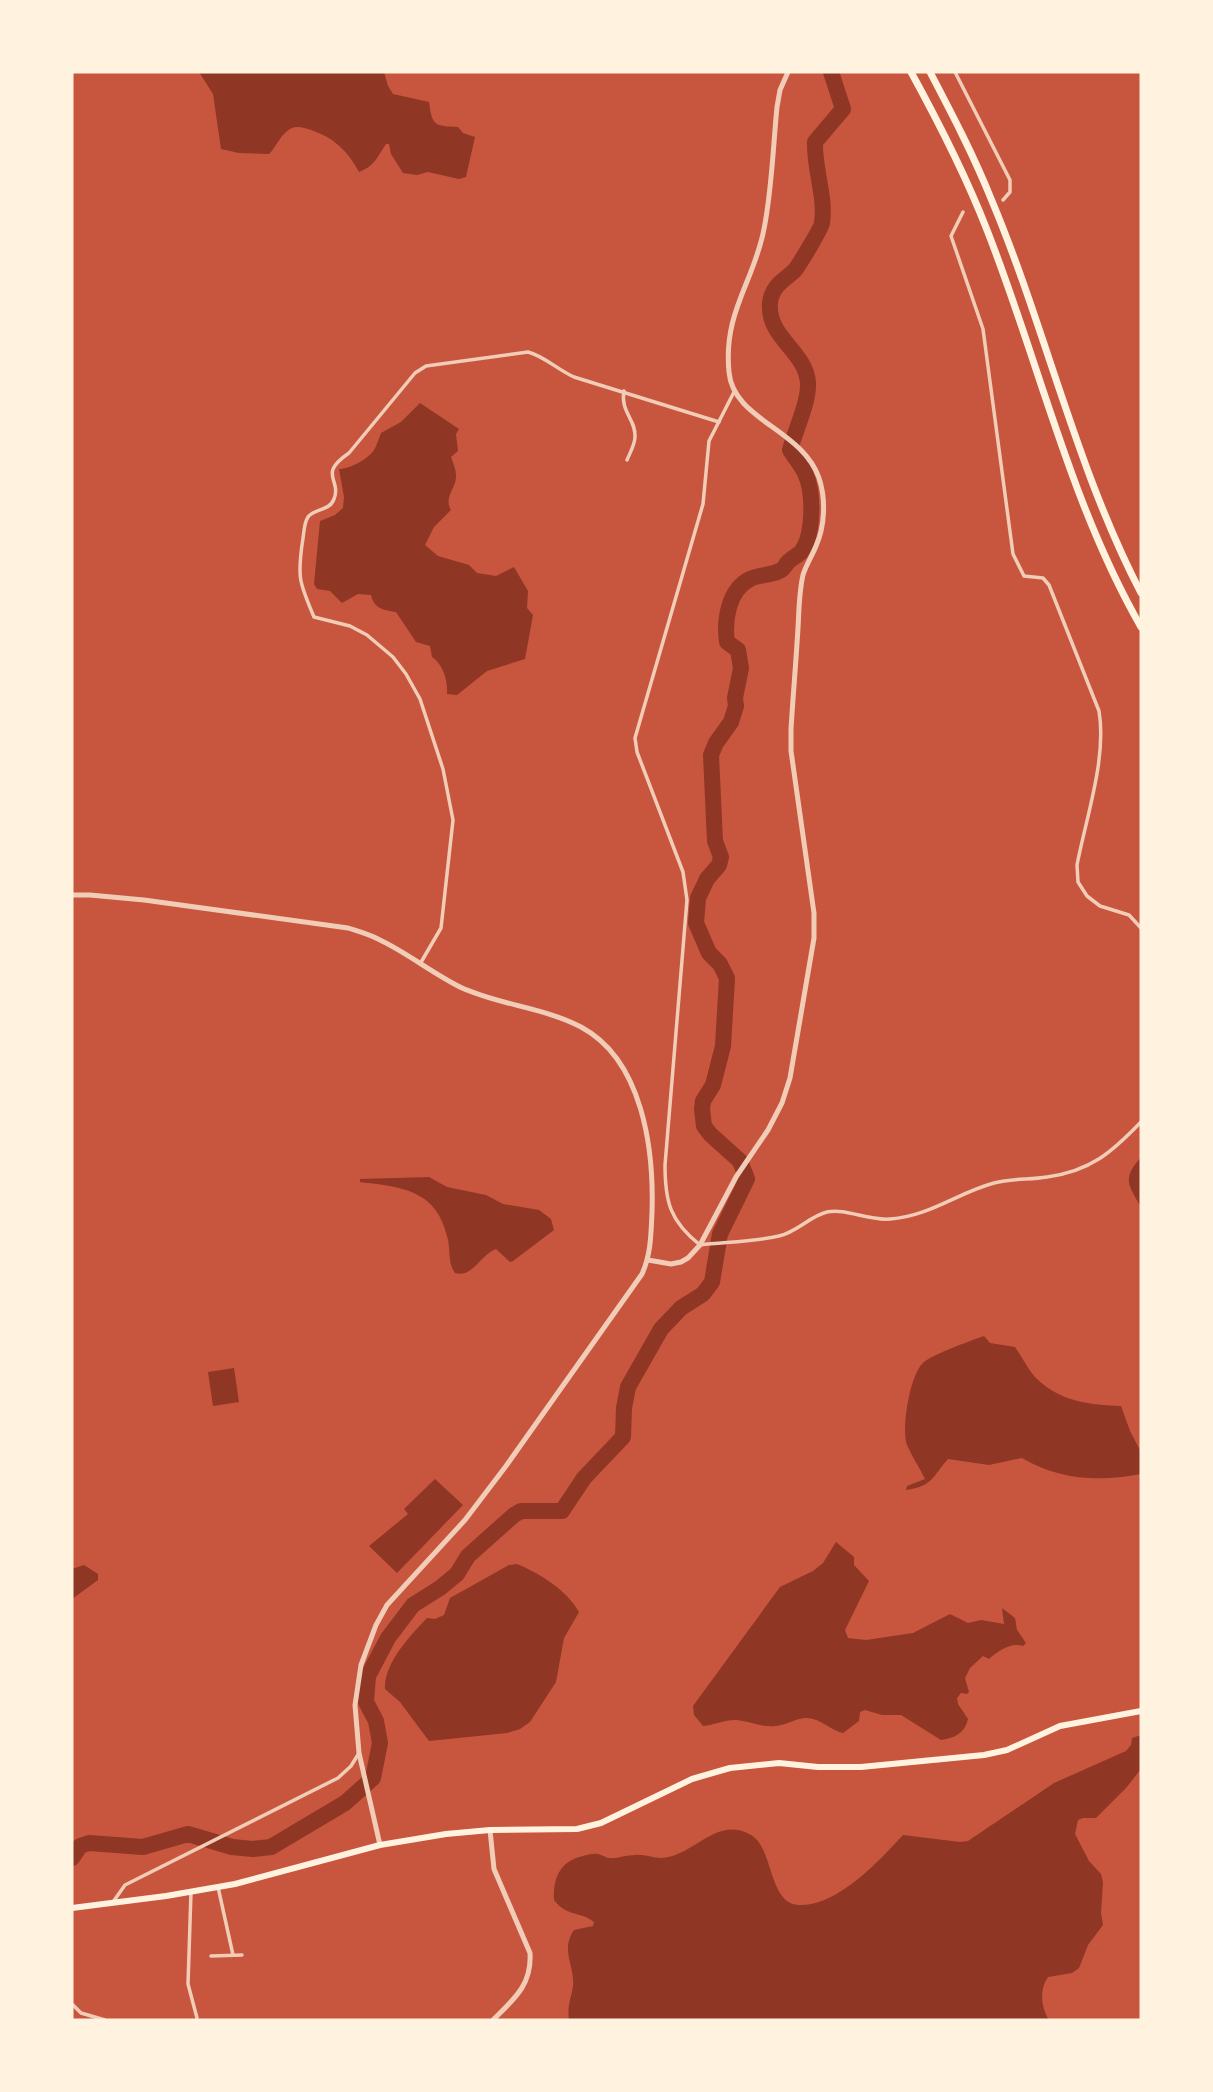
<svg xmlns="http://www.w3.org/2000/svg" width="1213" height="2092" viewBox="0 0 1213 2092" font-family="'Fira Sans',sans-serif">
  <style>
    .water { fill: #8f3625 }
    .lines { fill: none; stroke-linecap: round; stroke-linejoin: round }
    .river { stroke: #8f3625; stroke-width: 16 }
    .minor { stroke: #f1ccb7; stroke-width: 3.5 }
    .tertiary { stroke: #f1ccb7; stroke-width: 5 }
    .primary { stroke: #fff3e0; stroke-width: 6 }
    .motorway { stroke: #fff3e0; stroke-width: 7 }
  </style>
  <rect width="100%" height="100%" fill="#c8553d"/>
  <!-- water -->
  <g class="water">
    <path d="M199 72H384L388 86 393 94 429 102C432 126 435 126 458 127L463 133 475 137 466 177 459 179 428 172 417 175 403 173 391 154 389 144H386C377 157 375 166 359 172 348 151 333 137 311 130 304 128 297 125 290 129 280 135 277 146 269 154L239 153 221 149 213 94Z"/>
    <path d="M420 403 459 429 456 434 458 451 451 457C453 463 456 469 456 475 457 488 443 497 451 510L434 527 425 545 438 556 469 565 477 573 496 576 514 567 528 591 527 608 533 615 525 659 487 671 457 695 447 694C448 681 443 664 432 657L430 646 416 642 396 612C384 610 374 609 371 595L358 594 342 603 330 591 317 589 314 584 320 521 335 515 343 508 344 497 339 469C350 469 368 459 374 450 377 445 379 438 381 433L401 422Z"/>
    <path d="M1141 1157V1207C1128 1184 1122 1179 1141 1157Z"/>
    <path d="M429 1177 447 1187 486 1195 503 1204 539 1210 551 1219 554 1230 513 1261 510 1262 496 1249C480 1255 473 1278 455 1273 447 1262 451 1248 447 1236 436 1189 400 1187 360 1182V1179Z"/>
    <path d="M984 1336 990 1343 1015 1347C1022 1357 1029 1371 1037 1379 1061 1402 1091 1405 1121 1406L1130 1431 1141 1452V1474C1099 1482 1059 1480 1022 1458L989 1465 948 1459C932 1477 933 1486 906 1490L907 1486 925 1479C920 1468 912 1457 907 1445 901 1429 910 1373 924 1362 934 1354 970 1341 984 1336Z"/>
    <path d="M234 1368 239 1402 213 1406 208 1372Z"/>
    <path d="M435 1479 463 1505 397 1573 369 1546 408 1514 404 1509Z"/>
    <path d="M836 1542 854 1557V1565L869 1581 845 1630 848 1638 866 1640 913 1633 950 1614 968 1623 981 1620 1004 1624 1002 1608 1015 1618 1017 1630 1026 1643 1023 1646C1011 1642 998 1651 989 1659L983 1656 970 1668 965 1678 969 1692 967 1694 961 1693 957 1698 958 1704 968 1719C965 1733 955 1738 941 1740L901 1715H882L865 1710 860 1712 859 1721 843 1733C831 1730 824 1722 813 1719 801 1715 791 1723 781 1725 764 1729 753 1722 737 1720 726 1719 714 1725 703 1726L694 1715 693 1706 780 1587 813 1571 823 1563Z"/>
    <path d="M517 1564C539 1573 567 1590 579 1612L564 1638 556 1682 530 1722 520 1729 507 1733 429 1741 400 1702 385 1689C384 1663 410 1636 427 1618L435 1619 444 1615 450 1598 509 1565Z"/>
    <path d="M84 1565 98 1574V1580L72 1599V1569Z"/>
    <path d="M1141 1735V1769L1126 1788 1096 1818H1083L1078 1820 1075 1834 1089 1861 1101 1874 1103 1882 1101 1913 1103 1925 1088 1945 1079 1968 1072 1973 1048 1977C1039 1990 1041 2007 1049 2020H569C567 2004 571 2000 573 1986 575 1966 560 1950 574 1930L593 1926 594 1922C580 1911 567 1917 554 1900 553 1878 560 1861 583 1856 587 1855 594 1853 598 1854 602 1855 605 1857 608 1858 617 1859 626 1855 635 1855 644 1854 653 1858 661 1858 694 1857 716 1815 751 1835 774 1848 768 1904 799 1905 837 1907 880 1860 903 1835L960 1842 968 1841 1054 1783 1126 1751 1131 1745 1132 1738Z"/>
  </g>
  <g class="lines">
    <!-- river -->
    <path class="river" d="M72 1858 80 1846 89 1843 143 1847 188 1834 232 1847 253 1849 271 1847 345 1803 373 1778 380 1743 376 1721 366 1702 368 1676 388 1638 413 1605 440 1588 457 1574 468 1556 514 1515 521 1511H562L584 1478 623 1437 624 1408 628 1387 661 1329 681 1308 703 1294 712 1282 720 1234 747 1179 740 1161 710 1134 704 1126 702 1109 703 1101 713 1085 723 1046 727 978 720 964 709 953 696 923 698 898 707 879 719 865 721 857 715 841 711 755 716 743 731 722 736 706 735 698 741 668 738 650 727 642C724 621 728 590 750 579 759 574 772 576 781 570 784 569 786 564 788 562 792 558 797 556 801 552 814 535 814 492 805 473 801 465 795 458 790 450 795 431 809 402 808 383 806 351 767 338 770 303 772 285 784 281 795 270 799 265 821 229 822 223 826 197 814 169 815 142L843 109 831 72"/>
    <!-- minor -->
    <g class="minor">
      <path d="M955 72 1010 180V192L1003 200"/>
      <path d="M963 212 951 236 983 329 1013 554 1024 576 1043 578 1049 585 1099 711C1107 758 1086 818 1077 865L1078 882 1087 896 1100 906 1129 915 1141 928"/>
      <path d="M624 391C620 412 636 419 635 437 635 444 630 453 627 460"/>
      <path d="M734 392 709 441 703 504 635 738 637 752 683 872 687 900 665 1165C665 1202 670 1221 700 1245 725 1242 754 1242 779 1236 797 1232 810 1216 827 1212 846 1208 868 1221 890 1219 930 1216 957 1193 994 1183 1012 1178 1030 1180 1047 1177 1091 1171 1112 1152 1141 1122"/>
      <path d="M420 964 441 928 453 820 443 769 420 699 406 674 393 657 367 635 350 626 314 617C299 582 297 577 303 538 304 532 304 523 308 517 314 508 329 512 334 499 342 479 317 475 349 453L415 373 426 366 528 352C544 356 558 370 574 377L719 422"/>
      <path d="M218 1887 233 1955"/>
      <path d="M191 1892 188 1984 197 2018"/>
      <path d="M113 1902 125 1885 338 1778 351 1766 359 1753"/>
      <path d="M211 1956 242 1955"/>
      <path d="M72 2004 81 2013 105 2020"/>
    </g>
    <!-- tertiary -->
    <g class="tertiary">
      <path d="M72 895H90L144 900 348 928C357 931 368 934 378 939 406 952 432 973 460 987 498 1005 543 1007 581 1027 643 1060 654 1150 652 1212 651 1234 651 1254 642 1274L506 1466 465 1520 387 1605 376 1625 361 1665 355 1705 359 1753 380 1845"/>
      <path d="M648 1260 671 1264 681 1262 688 1258 700 1245 736 1177 768 1130 782 1103 790 1078 814 938V913L791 751V729C793 696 796 662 798 628 799 611 799 592 803 575 806 565 812 556 816 546 825 526 826 499 819 478 802 429 733 420 729 372 723 312 754 282 764 229 772 189 773 147 777 107L780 90 788 72"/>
      <path d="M490 1830 494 1869 530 1953C532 1985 514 1999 493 2020"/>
    </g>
    <!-- primary -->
    <path class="primary" d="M72 1908 166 1896 235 1884 380 1845 446 1834 490 1830 577 1829 601 1823 692 1779 730 1768 779 1763 818 1767H861L984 1755 1007 1750 1060 1726 1141 1711"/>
    <!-- motorway -->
    <g class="motorway">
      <path d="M911 72C939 123 966 176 987 230 1039 362 1070 503 1141 627"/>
      <path d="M930 72C952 114 974 156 992 201 1046 330 1076 468 1141 593"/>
    </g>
  </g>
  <!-- border -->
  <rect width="1213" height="2092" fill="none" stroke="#fff3e0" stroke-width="147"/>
</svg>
